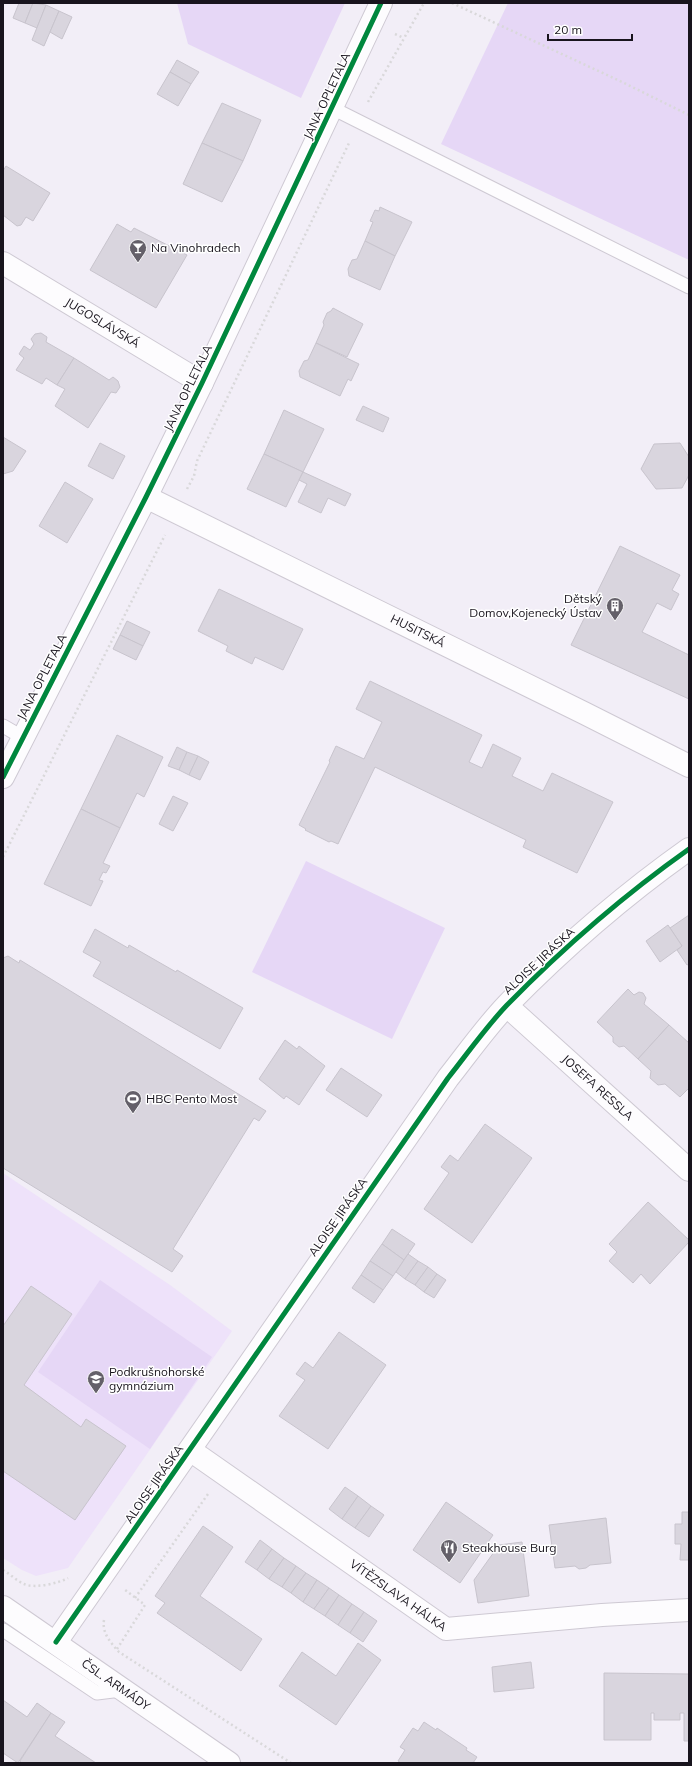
<svg xmlns="http://www.w3.org/2000/svg" width="692" height="1766" viewBox="0 0 692 1766" font-family="Mulish,sans-serif">
  <style>
    .built { fill: #eee2fa }
    .green { fill: #e6d7f6 }
    .building { fill: #d9d5de; stroke: #c8c4cd }
    .lines { fill: none; stroke-linecap: round; stroke-linejoin: round }
    .lane-casing { stroke: #cec9d3; stroke-width: 15 }
    .street-casing { stroke: #cec9d3; stroke-width: 24 }
    .secondary-casing { stroke: #cec9d3; stroke-width: 24 }
    .path { stroke: #d9d8da; stroke-width: 2.5; stroke-dasharray: 2 3; stroke-linecap: butt }
    .lane { stroke: #fdfcfe; stroke-width: 13 }
    .street { stroke: #fdfcfe; stroke-width: 22 }
    .secondary { stroke: #fdfcfe; stroke-width: 22 }
    .cycleway-casing { stroke: #fff; stroke-width: 8 }
    .cycleway { stroke: #00873e; stroke-width: 5 }
    .labels { text-anchor: middle; stroke-width: 3; stroke-linejoin: round; paint-order: stroke }
    .street-label { font-size: 12px; fill: #18141d; stroke: #fff }
    .poi-label { font-size: 12px; fill: #18141d; stroke: #fff; text-anchor: start }
  </style>
  <rect width="100%" height="100%" fill="#f2eef7"/>
  <!-- built -->
  <path class="built" d="M3 1173 170 1285 232 1331 68 1568 36 1576 22 1570 3 1558Z"/>
  <!-- green -->
  <g class="green">
    <path d="M177 3H345L301 98 188 44Z"/>
    <path d="M508 3H689V260L441 144Z"/>
    <path d="M306 861 445 928 392 1039 252 972Z"/>
    <path d="M100 1280 212 1357 150 1449 38 1372Z"/>
  </g>
  <!-- building -->
  <g class="building">
    <path d="M19 3H33L25 23 13 18Z"/>
    <path d="M33 3 46 5 37 28 25 23Z"/>
    <path d="M46 5 59 11 44 46 32 40Z"/>
    <path d="M59 11 72 17 62 39 50 32Z"/>
    <path d="M177 60 199 72 191 84 170 72Z"/>
    <path d="M170 72 191 84 178 106 157 94Z"/>
    <path d="M222 103 261 120 243 161 202 143Z"/>
    <path d="M202 143 243 161 222 202 183 184Z"/>
    <path d="M6 166 50 193 33 221 26 217 21 225 17 226 3 215V171Z"/>
    <path d="M380 207 412 222 395 256 365 241 373 222 370 221 375 210 379 211Z"/>
    <path d="M117 224 131 232 134 228 187 255 156 308 90 270Z"/>
    <path d="M365 241 395 256 380 290 349 276 348 269 352 260 357 259Z"/>
    <path d="M333 308 363 324 347 357 316 343 324 325 323 322 327 313 331 311Z"/>
    <path d="M41 333 47 337 46 342 74 358 57 385 46 378 42 384 16 370 24 358 19 354 24 346 30 350 34 344 31 339 35 334Z"/>
    <path d="M316 343 359 364 351 381 348 379 340 396 300 377 299 371 304 361 308 360Z"/>
    <path d="M74 358 109 380 113 377 118 381 120 387 116 393 111 392 88 428 55 406 65 389 57 385Z"/>
    <path d="M363 406 389 418 383 432 356 420Z"/>
    <path d="M284 410 324 429 303 472 264 454Z"/>
    <path d="M3 437 26 451 13 471 3 474Z"/>
    <path d="M100 443 125 456 113 479 88 466Z"/>
    <path d="M680 443 689 457V475L682 488 656 489 641 469 654 444Z"/>
    <path d="M264 454 303 472 286 507 247 489Z"/>
    <path d="M303 472 351 494 345 506 328 498 321 513 298 502 307 484 299 480Z"/>
    <path d="M65 482 93 499 67 543 39 526Z"/>
    <path d="M620 546 680 575 672 590 679 594 671 610 657 603 642 632 689 655V699L571 645Z"/>
    <path d="M219 589 303 629 283 670 255 657 252 664 226 651 228 646 198 631Z"/>
    <path d="M127 621 150 632 143 646 120 635Z"/>
    <path d="M120 635 143 646 136 660 113 649Z"/>
    <path d="M370 681 482 735 469 762 482 768 493 744 521 758 512 776 543 791 552 773 613 802 577 873 523 847 526 840 375 767 338 844 331 841 329 842 305 830 306 829 299 825 330 762 329 761 336 746 364 759 382 722 356 709Z"/>
    <path d="M117 735 163 757 144 797 137 793 120 828 81 809Z"/>
    <path d="M177 747 187 752 179 770 168 766Z"/>
    <path d="M187 752 198 756 189 775 179 770Z"/>
    <path d="M198 756 209 762 200 780 189 775Z"/>
    <path d="M173 796 188 803 173 831 159 824Z"/>
    <path d="M81 809 120 828 103 863 110 866 106 873 103 872 99 880 103 881 91 906 44 884Z"/>
    <path d="M689 915V964L687 965 677 950 682 946 670 928Z"/>
    <path d="M668 925 682 946 660 962 646 941Z"/>
    <path d="M95 929 128 948 129 945 176 972 177 970 243 1008 220 1049 93 976 101 962 83 952Z"/>
    <path d="M8 956 19 963 20 960 266 1111 259 1121 254 1118 173 1249 183 1256 172 1272 3 1168V958Z"/>
    <path d="M628 989 634 995 639 992 643 993 646 998 644 1004 669 1025 638 1059 624 1046 619 1047 613 1042V1037L597 1022Z"/>
    <path d="M669 1025 689 1043V1088L680 1097 665 1084 658 1085 650 1078 651 1071 638 1059Z"/>
    <path d="M285 1040 297 1049 299 1046 325 1066 299 1105 286 1096 284 1099 259 1079Z"/>
    <path d="M341 1068 382 1095 367 1117 326 1090Z"/>
    <path d="M485 1124 532 1158 472 1243 424 1209 449 1173 441 1167 450 1155 458 1161Z"/>
    <path d="M648 1202 689 1240V1242L650 1284 641 1274 633 1283 609 1261 617 1252 609 1244Z"/>
    <path d="M392 1229 415 1244 404 1260 382 1244Z"/>
    <path d="M382 1244 404 1260 393 1276 370 1261Z"/>
    <path d="M408 1254 418 1261 405 1279 396 1272Z"/>
    <path d="M370 1261 393 1276 383 1290 361 1275Z"/>
    <path d="M418 1261 428 1267 415 1285 405 1279Z"/>
    <path d="M428 1267 437 1274 424 1292 415 1285Z"/>
    <path d="M437 1274 446 1280 434 1298 424 1292Z"/>
    <path d="M361 1275 383 1290 374 1303 352 1288Z"/>
    <path d="M31 1286 72 1314 24 1385 81 1427 86 1419 126 1446 75 1520 3 1471V1326Z"/>
    <path d="M339 1332 386 1365 328 1449 279 1416 305 1380 296 1374 305 1362 313 1368Z"/>
    <path d="M345 1487 358 1496 342 1519 329 1509Z"/>
    <path d="M358 1496 371 1506 355 1528 342 1519Z"/>
    <path d="M446 1502 493 1535 460 1583 413 1550Z"/>
    <path d="M371 1506 384 1515 369 1537 355 1528Z"/>
    <path d="M682 1512H689V1560H680L681 1544H675V1524H682Z"/>
    <path d="M606 1518 611 1563 590 1565 586 1568 579 1569 575 1566 555 1568 549 1525Z"/>
    <path d="M203 1526 233 1547 200 1596 262 1639 241 1671 157 1613 165 1603 155 1596Z"/>
    <path d="M260 1540 272 1549 257 1570 245 1562Z"/>
    <path d="M522 1542 529 1596 478 1603 474 1580 499 1545Z"/>
    <path d="M272 1549 284 1558 269 1579 257 1570Z"/>
    <path d="M284 1558 296 1566 282 1587 269 1579Z"/>
    <path d="M296 1566 306 1573 291 1593 282 1587Z"/>
    <path d="M306 1573 317 1580 303 1602 291 1593Z"/>
    <path d="M317 1580 329 1588 314 1609 303 1602Z"/>
    <path d="M329 1588 339 1595 325 1616 314 1609Z"/>
    <path d="M339 1595 352 1604 338 1625 325 1616Z"/>
    <path d="M352 1604 364 1612 350 1633 338 1625Z"/>
    <path d="M364 1612 377 1621 363 1642 350 1633Z"/>
    <path d="M358 1643 381 1660 336 1725 279 1686 302 1652 336 1676Z"/>
    <path d="M531 1662 534 1688 494 1692 492 1667Z"/>
    <path d="M604 1673 689 1674V1741H684V1713H680V1720H654V1713H651V1740H604Z"/>
    <path d="M3 1700 27 1717 37 1703 51 1713 18 1763 3 1753Z"/>
    <path d="M51 1713 65 1722 55 1736 96 1763H22L20 1761Z"/>
    <path d="M424 1722 436 1730 437 1728 467 1748 466 1750 477 1757 473 1763H401L398 1761 405 1750 400 1747 413 1728 418 1731Z"/>
  </g>
  <g class="lines">
    <defs>
      <g id="lane">
        <path d="M332 108 689 287"/>
        <path d="M3 726 22 737"/>
        <path d="M3 1630 97 1693 121 1690"/>
      </g>
      <g id="street">
        <path id="s1" d="M3 263 202 383"/>
        <path id="s2" d="M146 497 584 713 689 766"/>
        <path d="M3 777 146 497 202 383 381 3"/>
        <path id="s3" d="M507 1006 689 1170"/>
        <path id="s4" d="M190 1450 446 1629 602 1615 689 1610"/>
        <path d="M56 1642 448 1078C467 1054 486 1027 507 1005 563 948 624 895 689 849"/>
      </g>
      <g id="secondary">
        <path id="s5" d="M3 1607 229 1763"/>
      </g>
    </defs>
    <!-- lane casing -->
    <use href="#lane" class="lane-casing"/>
    <!-- street casing -->
    <use href="#street" class="street-casing"/>
    <!-- secondary casing -->
    <use href="#secondary" class="secondary-casing"/>
    <!-- path -->
    <g class="path">
      <path d="M452 3 620 81 689 115"/>
      <path d="M395 34 404 38"/>
      <path d="M368 102 424 3"/>
      <path d="M187 489 194 476 197 461 350 141"/>
      <path d="M3 857 165 535"/>
      <path d="M3 1570C10 1574 17 1581 24 1584 35 1589 59 1583 68 1578"/>
      <path d="M135 1598 208 1494"/>
      <path d="M104 1620C102 1633 110 1642 119 1652L291 1763"/>
      <path d="M117 1649 145 1605 124 1589"/>
    </g>
    <!-- lane -->
    <use href="#lane" class="lane"/>
    <!-- street -->
    <use href="#street" class="street"/>
    <!-- secondary -->
    <use href="#secondary" class="secondary"/>
    <defs>
      <g id="cycleway">
        <path d="M3 777 146 497 202 383 381 3"/>
        <path d="M56 1642 448 1078C467 1054 486 1027 507 1005 563 948 624 895 689 849"/>
      </g>
    </defs>
    <!-- cycleway casing -->
    <use href="#cycleway" class="cycleway-casing"/>
    <!-- cycleway -->
    <use href="#cycleway" class="cycleway"/>
  </g>
  <!-- icons -->
  <defs>
    <symbol id="bar-pin" viewBox="-11 -11 22 30"><path d="M0 17L-7.5 6A9.5 9.5 0 1 1 7.5 6Z" fill="#646069" stroke="#fff"/><path d="M-6-5H6L.8 .8V4.5H3.5V6h-7V4.5H-.8V.8Z" fill="#fff"/></symbol>
    <symbol id="building-pin" viewBox="-11 -11 22 30"><path d="M0 17L-7.5 6A9.5 9.5 0 1 1 7.5 6Z" fill="#646069" stroke="#fff"/><path d="M-4-6H4V6H1V3H-1V6H-4ZM-2.5-4.3h1.7v1.8h-1.7ZM.8-4.3h1.7v1.8H.8ZM-2.5-1h1.7V.8h-1.7ZM.8-1h1.7V.8H.8Z" fill="#fff"/></symbol>
    <symbol id="stadium-pin" viewBox="-11 -11 22 30"><path d="M0 17L-7.5 6A9.5 9.5 0 1 1 7.5 6Z" fill="#646069" stroke="#fff"/><path d="M0-5a6.5 5 0 1 0 0 10a6.5 5 0 1 0 0-10ZM-3.5-1.8h7v3.6h-7Z" fill="#fff"/></symbol>
    <symbol id="school-pin" viewBox="-11 -11 22 30"><path d="M0 17L-7.5 6A9.5 9.5 0 1 1 7.5 6Z" fill="#646069" stroke="#fff"/><path d="M0-5L7-2L0 1L-7-2ZM-4 1L0 2.5L4 1V4Q0 6-4 4Z" fill="#fff"/></symbol>
    <symbol id="restaurant-pin" viewBox="-11 -11 22 30"><path d="M0 17L-7.5 6A9.5 9.5 0 1 1 7.5 6Z" fill="#646069" stroke="#fff"/><path d="M-5-6h1v4h1v-4h1v4h1v-4h1v5L-1.5 .5V6h-2V.5L-5-1ZM5-6V6H3V1.5H1.5Q1.5-4 5-6Z" fill="#fff"/></symbol>
  </defs>
  <g fill-rule="evenodd">
    <use href="#bar-pin" x="128" y="238" width="20" height="27"/>
    <use href="#building-pin" x="605" y="596" width="20" height="27"/>
    <use href="#stadium-pin" x="123" y="1089" width="20" height="27"/>
    <use href="#school-pin" x="86" y="1369" width="20" height="27"/>
    <use href="#restaurant-pin" x="439" y="1538" width="20" height="27"/>
  </g>
  <g class="labels">
    <!-- street labels -->
    <g class="street-label">
      <text transform="translate(327 96) rotate(-65)" y="4">JANA OPLETALA</text>
      <text dy="4" stroke="none"><textPath href="#s1" startOffset="116">JUGOSLÁVSKÁ</textPath></text>
      <text transform="translate(188 388) rotate(-64)" y="4">JANA OPLETALA</text>
      <text dy="4" stroke="none"><textPath href="#s2" startOffset="303">HUSITSKÁ</textPath></text>
      <text transform="translate(42 677) rotate(-63)" y="4">JANA OPLETALA</text>
      <text transform="translate(539 961) rotate(-43)" y="4">ALOISE JIRÁSKA</text>
      <text dy="4" stroke="none"><textPath href="#s3" startOffset="122">JOSEFA RESSLA</textPath></text>
      <text transform="translate(338 1217) rotate(-55)" y="4">ALOISE JIRÁSKA</text>
      <text transform="translate(154 1484) rotate(-55)" y="4">ALOISE JIRÁSKA</text>
      <text dy="4" stroke="none"><textPath href="#s4" startOffset="254">VÍTĚZSLAVA HÁLKA</textPath></text>
      <text dy="4" stroke="none"><textPath href="#s5" startOffset="137">ČSL. ARMÁDY</textPath></text>
    </g>
    <!-- poi labels -->
    <g class="poi-label">
      <text x="151" y="252">Na Vinohradech</text>
      <text x="602" y="603" text-anchor="end">Dětský<tspan x="602" dy="14">Domov,Kojenecký Ústav</tspan></text>
      <text x="146" y="1103">HBC Pento Most</text>
      <text x="109" y="1376">Podkrušnohorské<tspan x="109" dy="14">gymnázium</tspan></text>
      <text x="462" y="1552">Steakhouse Burg</text>
    </g>
  </g>
  <!-- border -->
  <rect width="692" height="1766" fill="none" stroke="#18141d" stroke-width="8"/>
  <!-- scale -->
  <path d="M548 34v6h84v-6" fill="none" stroke="#18141d" stroke-width="2"/>
  <text x="554" y="34" font-size="12" fill="#18141d" stroke="#ffffff" stroke-width="3" paint-order="stroke">20 m</text>
</svg>
